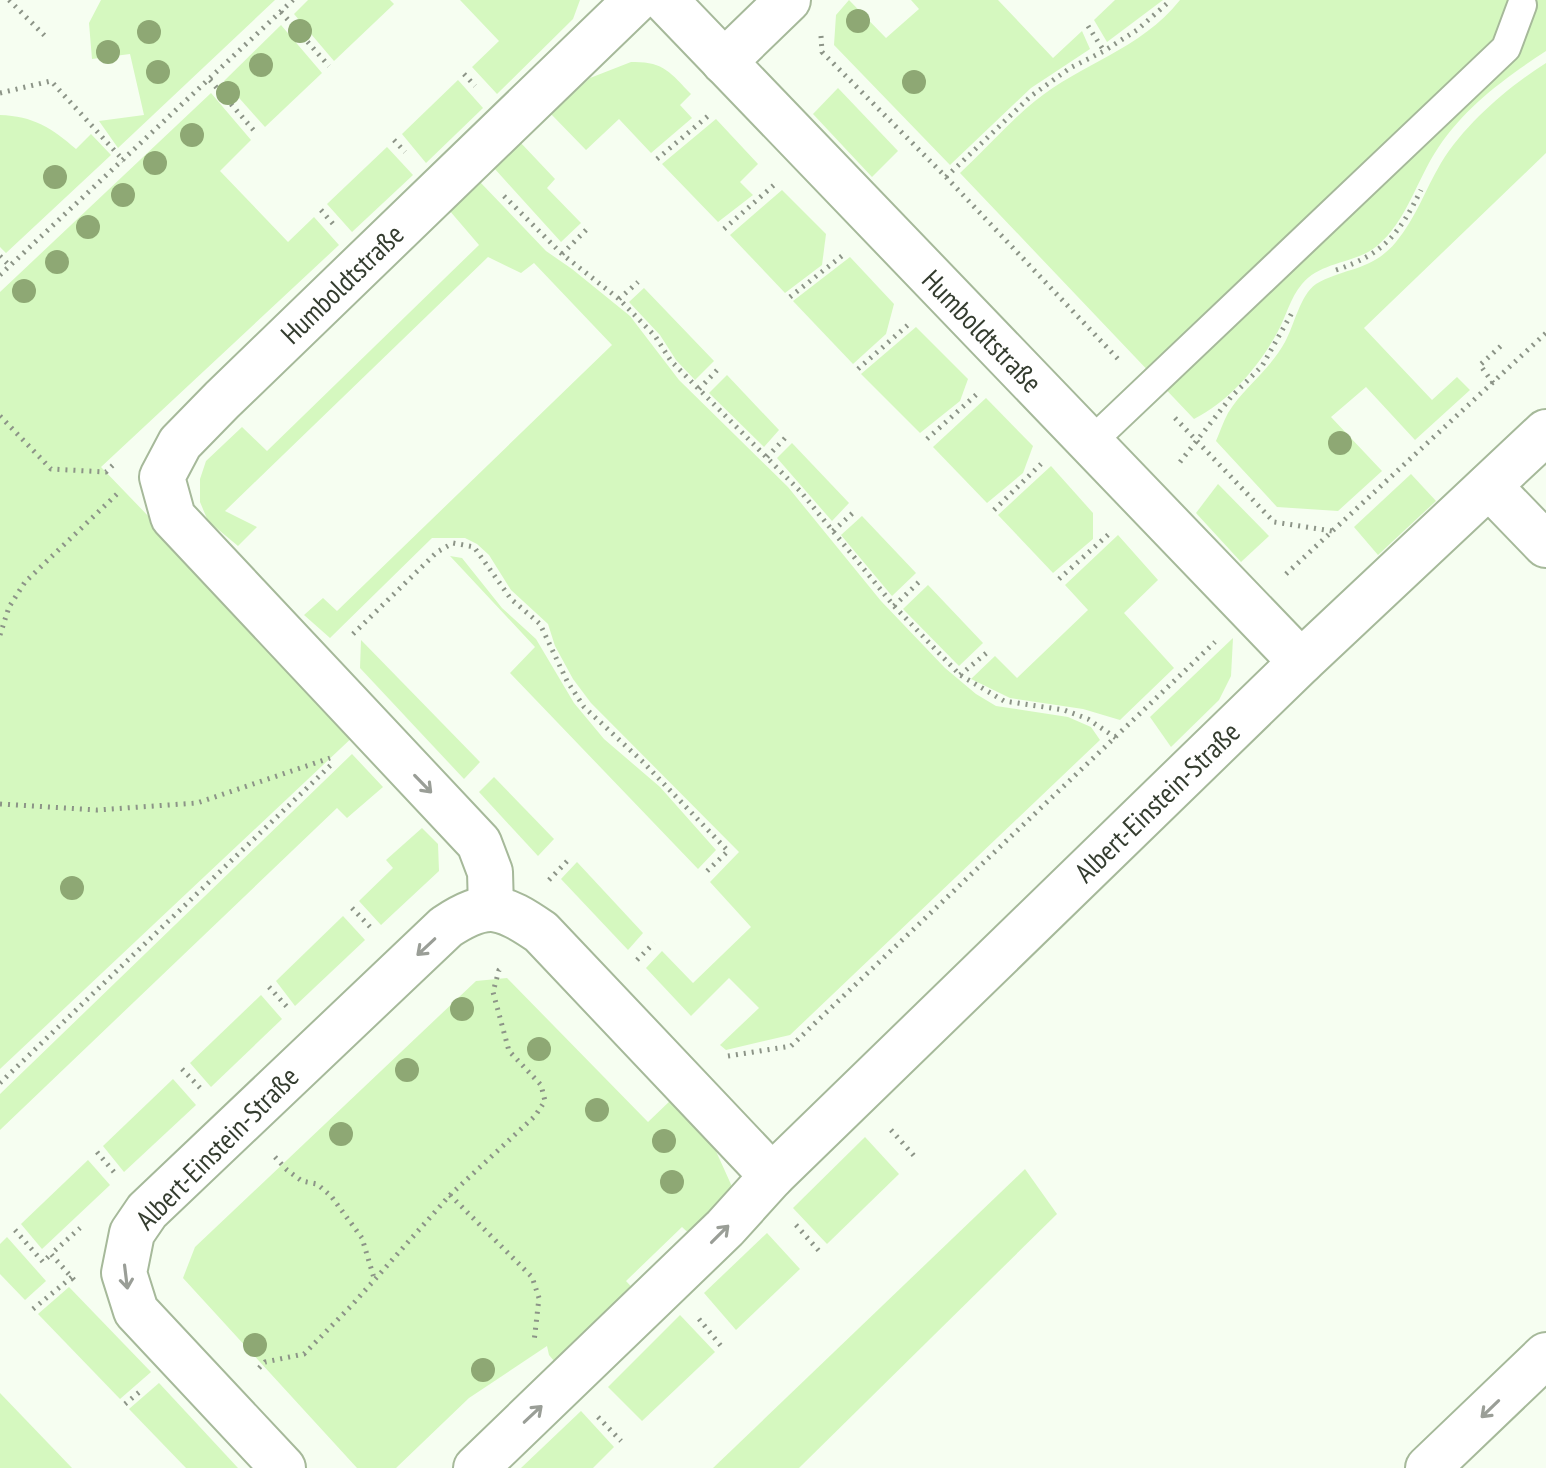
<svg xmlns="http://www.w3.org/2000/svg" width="1546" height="1468" viewBox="0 0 1546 1468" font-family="'PT Sans Narrow',sans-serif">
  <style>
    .green { fill: #d5f8bf }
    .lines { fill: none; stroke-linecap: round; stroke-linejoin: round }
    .service-casing { stroke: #a6b99a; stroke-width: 32 }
    .minor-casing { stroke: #a6b99a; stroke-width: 48 }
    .path { stroke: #8c9487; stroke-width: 5; stroke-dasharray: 2 6; stroke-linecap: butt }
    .service { stroke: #fff; stroke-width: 28 }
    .minor { stroke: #fff; stroke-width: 44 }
    .tree { fill: #8ea874 }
    .oneway { stroke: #9a9e97 }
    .labels { text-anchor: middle; stroke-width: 6; stroke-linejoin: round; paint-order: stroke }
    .street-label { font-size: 28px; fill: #343c2f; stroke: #fff }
  </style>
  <rect width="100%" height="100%" fill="#f6fef1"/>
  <!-- green -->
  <g class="green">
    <path d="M101 0H275L118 148 99 121 144 115 130 54 92 59 89 23Z"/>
    <path d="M308 0H390L394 4 334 61 294 14Z"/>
    <path d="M460 0H580L573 19 497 94 472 67 499 41Z"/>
    <path d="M849 0 886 38 919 9 911 0H998L1053 58 1082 31 1090 49 1031 88 950 165 834 45 836 15Z"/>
    <path d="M1115 0H1163L1107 42 1094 20Z"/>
    <path d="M1180 0H1546V51C1505 78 1466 106 1438 148 1417 179 1407 221 1377 246 1355 264 1321 261 1302 284 1290 298 1286 317 1277 333 1258 368 1229 401 1194 419L960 173C985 150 1009 122 1035 101 1082 63 1140 50 1180 0Z"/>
    <path d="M281 25 322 73 265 127 224 81Z"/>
    <path d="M631 62C663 61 670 72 691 94L680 105 692 118 651 153 619 119 586 150 551 114 590 78Z"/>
    <path d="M1546 63V153L1364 328 1432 400 1457 377 1470 390 1415 440 1366 387 1331 417 1382 471 1338 511 1277 507 1216 441C1220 432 1223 422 1228 413 1243 388 1269 371 1285 342 1294 326 1300 295 1316 284 1345 267 1371 272 1396 242 1416 218 1425 190 1441 163 1466 123 1507 88 1546 63Z"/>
    <path d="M458 80 483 108 426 163 402 134Z"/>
    <path d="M838 88 898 151 872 177 813 114Z"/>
    <path d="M211 93 251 140 220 171 288 242 314 217 339 245 101 467 357 733 0 1069V292Z"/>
    <path d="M0 115C33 116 52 128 76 149L91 134 111 155 6 253 0 247Z"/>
    <path d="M716 119 758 164 740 182 753 195 718 222 662 164Z"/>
    <path d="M520 142 555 179 547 188 581 223 561 242 494 168Z"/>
    <path d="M387 147 413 175 352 232 327 204Z"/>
    <path d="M480 182 546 251 572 269 630 316 679 380 788 487 881 601 945 668 976 694 996 706 1068 717 1091 727 1100 740 790 1035 726 1050 720 1045 759 1008 729 978 691 1016 646 968 662 951 693 983 751 927 710 882 739 852 591 703 573 679 555 646 548 624 511 590 489 555 477 544 465 538H432L330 638 304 615 323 598 337 611 612 345 534 263 521 273 488 257 225 511 257 527 238 546 208 521 200 502V479L206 461 242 427 267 451 479 245 449 210Z"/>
    <path d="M782 190 826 234 822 265 785 293 730 235Z"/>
    <path d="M850 257 894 304 886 334 853 364 793 301Z"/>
    <path d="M644 288 714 361 695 380 676 360 660 335 629 302Z"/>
    <path d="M916 327 968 379 960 401 920 433 861 374Z"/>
    <path d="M727 375 779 430 764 447 709 393Z"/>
    <path d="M986 398 1033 446 1023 473 987 503 933 447Z"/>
    <path d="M792 443 849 503 832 521 777 458Z"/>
    <path d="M1051 466 1093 513V539L1053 573 998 515Z"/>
    <path d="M1411 474 1436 501 1378 555 1354 527Z"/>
    <path d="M1218 484 1269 536 1241 562 1196 513Z"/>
    <path d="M862 516 916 573 892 596 841 535Z"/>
    <path d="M1118 535 1158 580 1124 613 1174 668 1120 720 1083 709 1010 698 971 679 995 656 1017 678 1088 610 1065 585Z"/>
    <path d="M450 556 462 558 502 608 536 639 574 703 604 739 660 787 716 850 698 869 510 673 535 647Z"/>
    <path d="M928 585 983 643 959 666 903 609Z"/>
    <path d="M1233 638 1231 676 1219 700 1171 747 1150 717Z"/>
    <path d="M361 640 480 762 464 779 360 668Z"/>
    <path d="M352 754 383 787 347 818 337 808 0 1130V1094Z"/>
    <path d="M494 777 554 839 538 856 479 792Z"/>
    <path d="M422 828 438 844 439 871 381 925 359 901 393 868 386 860Z"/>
    <path d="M577 862 643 933 628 950 561 879Z"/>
    <path d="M343 916 365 940 295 1006 276 981Z"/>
    <path d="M507 978 648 1122 673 1098 715 1149 734 1191 696 1240 682 1227 626 1281 639 1295 560 1368 549 1355 547 1346 469 1398 396 1468H357L183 1278 195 1247 476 981Z"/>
    <path d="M261 995 282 1019 211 1087 190 1063Z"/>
    <path d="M173 1079 196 1105 124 1172 103 1146Z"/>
    <path d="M865 1137 899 1174 827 1244 793 1208Z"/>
    <path d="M88 1160 110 1185 42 1249 21 1224Z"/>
    <path d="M1025 1169 1057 1214 799 1468H713Z"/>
    <path d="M767 1233 800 1269 736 1330 704 1293Z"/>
    <path d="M7 1237 46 1281 25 1300 0 1274V1244Z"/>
    <path d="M69 1287 151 1372 120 1399 38 1314Z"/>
    <path d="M680 1315 715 1352 642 1421 608 1387Z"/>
    <path d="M159 1383 238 1468H186L129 1409Z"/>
    <path d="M0 1393 72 1468H0Z"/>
    <path d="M581 1411 614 1447 593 1468H521Z"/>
  </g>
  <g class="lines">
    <defs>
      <path id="service" d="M1089 444 1506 48 1522 5"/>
      <g id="minor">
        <path d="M665 0 1301 662"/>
        <path d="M724 62 788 0"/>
        <path d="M1489 486 1546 545"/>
        <path d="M491 908 490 872 479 843 173 517 162 477 180 443 222 400 636 0"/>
        <path d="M283 1468 136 1311 124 1273 132 1233 147 1211 446 927C487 900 502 905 541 932L772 1176"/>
        <path d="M476 1468 725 1228 772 1176 1301 662 1546 432"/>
        <path d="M1428 1468 1546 1355"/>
      </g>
    </defs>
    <!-- service casing -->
    <use href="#service" class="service-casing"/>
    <!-- minor casing -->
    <use href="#minor" class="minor-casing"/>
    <!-- path -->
    <g class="path">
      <path d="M9 0 46 37"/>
      <path d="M281 12 329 66"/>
      <path d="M1088 26 1104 51"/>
      <path d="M821 36 822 52 946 177 1118 359"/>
      <path d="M464 74 475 86"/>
      <path d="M210 80 257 134"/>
      <path d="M0 93 51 81 124 161"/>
      <path d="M394 140 405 152"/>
      <path d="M657 159 708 116"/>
      <path d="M946 177 1031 96 1070 68 1104 51 1137 30 1171 0"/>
      <path d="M504 196 562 254 619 299 655 336 671 361 801 492 894 606 960 675 1004 701 1064 710 1088 719 1116 738"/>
      <path d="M321 210 334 225"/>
      <path d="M724 229 774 185"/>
      <path d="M562 254 587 229"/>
      <path d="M0 256 10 266"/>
      <path d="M1336 270C1384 254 1399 234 1421 190"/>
      <path d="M0 275 293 0"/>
      <path d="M790 297 843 255"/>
      <path d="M619 299 638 282"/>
      <path d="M858 369 909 324"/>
      <path d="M1493 383 1480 365 1503 344"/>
      <path d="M699 389 719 368"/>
      <path d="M0 416 51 469 106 472 114 464"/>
      <path d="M1175 418 1274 522 1332 531"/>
      <path d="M927 439 977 394"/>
      <path d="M767 457 786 437"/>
      <path d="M1180 462 1231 397 1262 366 1293 311"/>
      <path d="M994 510 1041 464"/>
      <path d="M833 531 856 510"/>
      <path d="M1286 574 1546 333"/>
      <path d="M1059 579 1110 533"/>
      <path d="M894 606 922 579"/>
      <path d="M353 634 437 552 453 543 474 547 511 599 540 624 567 681 584 707 643 762 728 851 703 875"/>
      <path d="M0 635 9 607 25 582 117 494"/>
      <path d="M960 675 990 650"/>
      <path d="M0 804 97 810 197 803 330 758"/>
      <path d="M549 880 571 857"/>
      <path d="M352 908 372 929"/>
      <path d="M637 960 654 943"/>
      <path d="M269 987 288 1008"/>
      <path d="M728 1056 791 1046 1215 642"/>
      <path d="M182 1069 203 1091"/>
      <path d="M0 1083 334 762"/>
      <path d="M891 1130 916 1158"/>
      <path d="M97 1152 114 1172"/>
      <path d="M275 1157 287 1170 302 1181 317 1184 331 1196 362 1238 374 1278"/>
      <path d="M450 1195 532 1277 539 1298 534 1342"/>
      <path d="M796 1225 819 1251"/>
      <path d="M15 1230 43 1262 51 1254"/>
      <path d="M74 1280 51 1254 80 1228"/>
      <path d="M33 1309 72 1277"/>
      <path d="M699 1319 721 1346"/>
      <path d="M259 1368 265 1362 304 1354 352 1305 450 1195 535 1116 545 1101 541 1085 509 1051 493 992 499 970 503 967"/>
      <path d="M125 1404 143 1389"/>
      <path d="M598 1417 621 1441"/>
    </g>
    <!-- service -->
    <use href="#service" class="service"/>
    <!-- minor -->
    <use href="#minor" class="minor"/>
  </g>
  <!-- trees -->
  <g class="tree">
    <circle cx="858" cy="21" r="12"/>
    <circle cx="300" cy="31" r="12"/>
    <circle cx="149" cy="32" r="12"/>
    <circle cx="108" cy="52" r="12"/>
    <circle cx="261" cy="65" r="12"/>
    <circle cx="158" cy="72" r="12"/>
    <circle cx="914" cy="82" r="12"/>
    <circle cx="228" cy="93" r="12"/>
    <circle cx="192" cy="135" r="12"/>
    <circle cx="155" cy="163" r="12"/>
    <circle cx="55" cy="177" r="12"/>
    <circle cx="123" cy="195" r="12"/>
    <circle cx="88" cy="227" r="12"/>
    <circle cx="57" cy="262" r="12"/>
    <circle cx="24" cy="291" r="12"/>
    <circle cx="1340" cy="443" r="12"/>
    <circle cx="72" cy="888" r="12"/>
    <circle cx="462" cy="1009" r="12"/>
    <circle cx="539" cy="1049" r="12"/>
    <circle cx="407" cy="1070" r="12"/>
    <circle cx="597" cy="1110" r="12"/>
    <circle cx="341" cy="1134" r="12"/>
    <circle cx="664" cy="1141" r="12"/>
    <circle cx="672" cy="1182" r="12"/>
    <circle cx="255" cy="1345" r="12"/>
    <circle cx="483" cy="1370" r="12"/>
  </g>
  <!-- one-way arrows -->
  <defs><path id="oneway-shaft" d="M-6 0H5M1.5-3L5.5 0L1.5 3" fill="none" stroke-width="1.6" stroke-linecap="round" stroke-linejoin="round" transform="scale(2)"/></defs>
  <g class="oneway">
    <use href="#oneway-shaft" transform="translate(423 784) rotate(46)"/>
    <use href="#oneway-shaft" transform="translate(426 947) rotate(137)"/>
    <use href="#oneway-shaft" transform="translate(720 1234) rotate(-45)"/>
    <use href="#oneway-shaft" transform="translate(126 1277) rotate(83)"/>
    <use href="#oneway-shaft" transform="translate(1490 1409) rotate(136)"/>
    <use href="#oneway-shaft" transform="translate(533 1414) rotate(-43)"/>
  </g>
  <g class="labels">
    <!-- street labels -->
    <g class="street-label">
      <text transform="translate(342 284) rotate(-44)" y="10">Humboldtstraße</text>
      <text transform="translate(982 331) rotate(46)" y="10">Humboldtstraße</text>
      <text transform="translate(1157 802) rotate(-44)" y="10">Albert-Einstein-Straße</text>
      <text transform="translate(217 1148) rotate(-45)" y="10">Albert-Einstein-Straße</text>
    </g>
  </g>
</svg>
